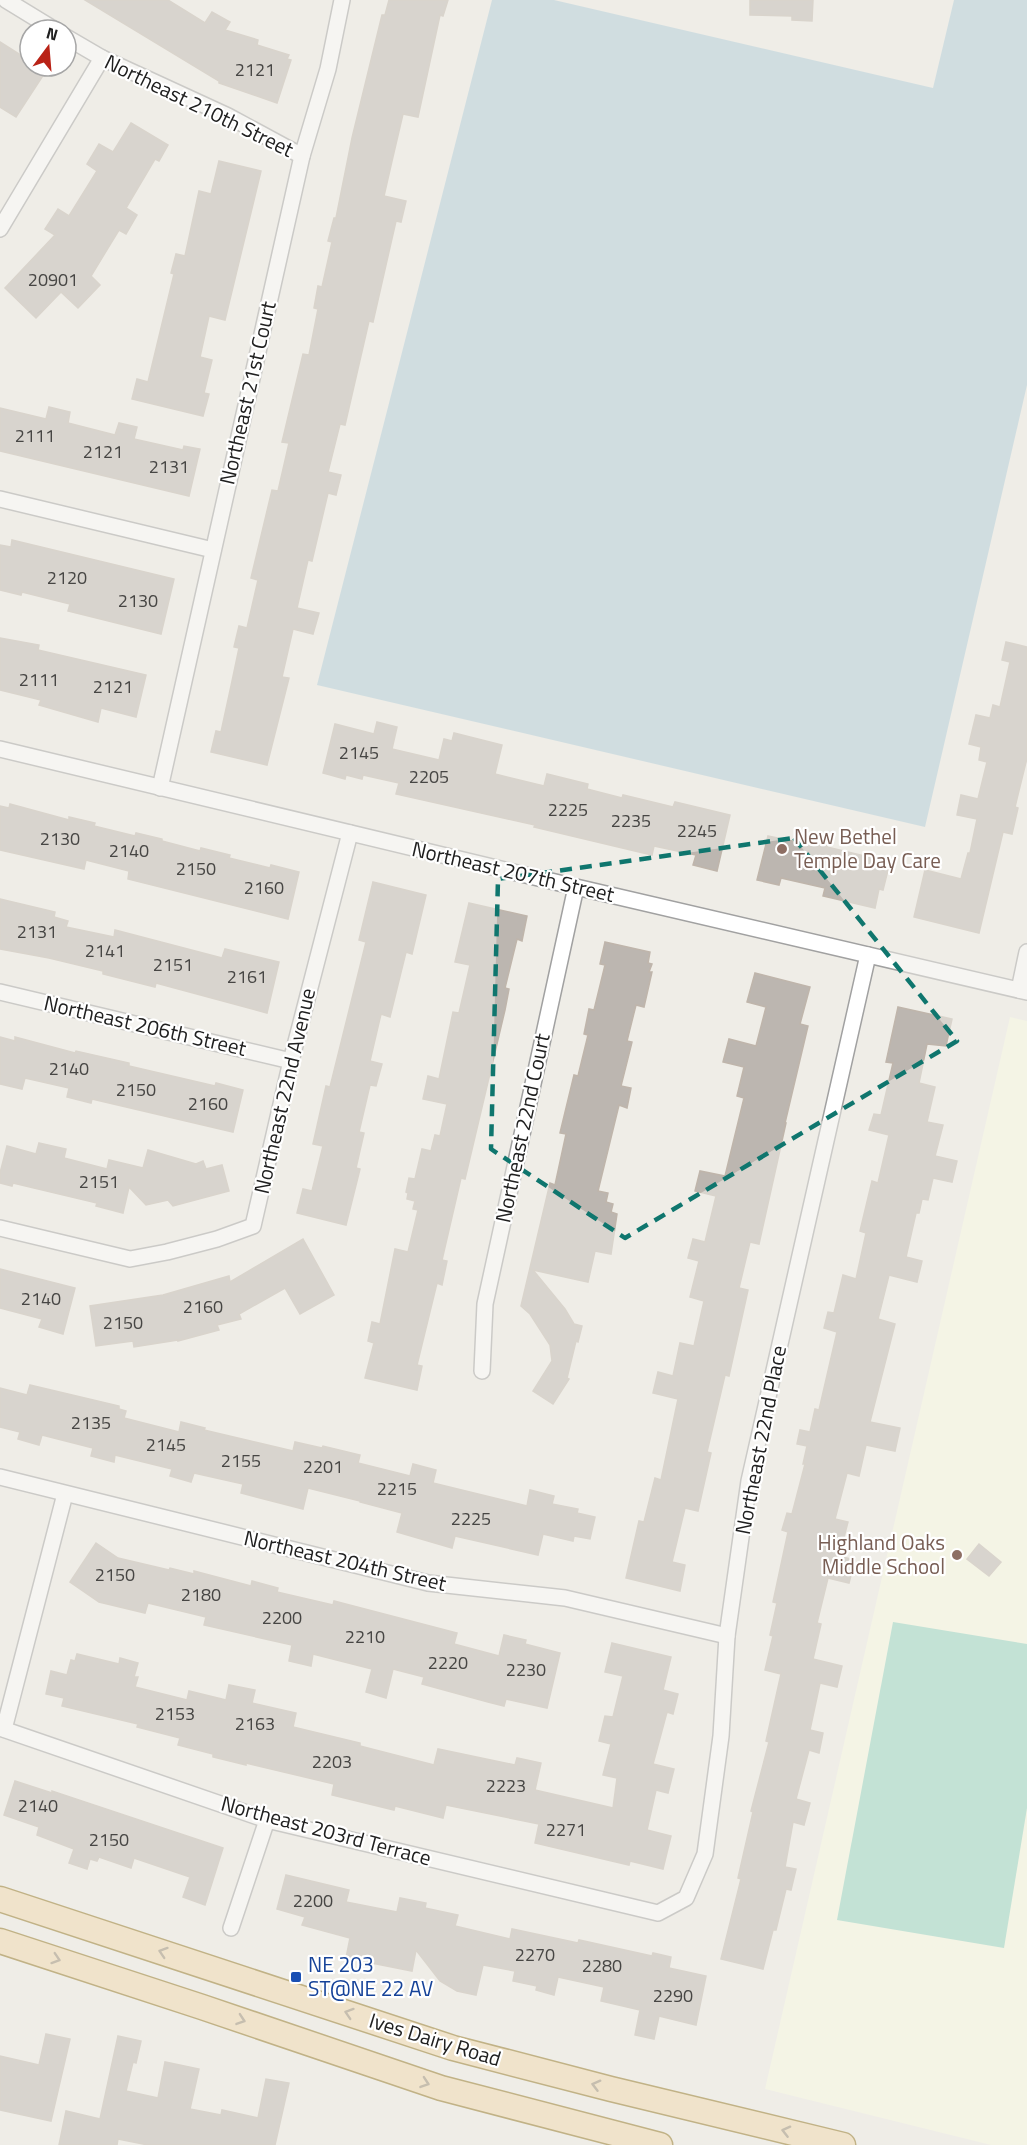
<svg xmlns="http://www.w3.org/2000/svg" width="1027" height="2145" viewBox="0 0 1027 2145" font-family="'Titillium Web',sans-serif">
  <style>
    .education { fill: #fafce3 }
    .pitch { fill: #8ed5bf }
    .water { fill: #accbd8 }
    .building { fill: #bcb6b0; stroke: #bfb5ab; stroke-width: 1.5 }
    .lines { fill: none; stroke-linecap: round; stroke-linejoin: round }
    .minor-casing { stroke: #a1a1a1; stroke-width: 18 }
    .primary-casing { stroke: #8a6b11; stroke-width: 27 }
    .minor { stroke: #fff; stroke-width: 15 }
    .primary { stroke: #f2d8a9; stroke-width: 24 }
    .oneway { stroke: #94856b }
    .marked { fill: none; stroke: #0f766e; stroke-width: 4.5; stroke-dasharray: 12 8; stroke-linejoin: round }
    .education-dot { fill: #8d6e63; stroke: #fff; stroke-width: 2 }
    .transit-dot { fill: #1a4fb4; stroke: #fff; stroke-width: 2 }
    .labels { text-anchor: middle; stroke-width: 4.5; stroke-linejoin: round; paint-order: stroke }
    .number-label { font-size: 18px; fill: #474644 }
    .street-label { font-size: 21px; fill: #202020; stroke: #fff }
    .education-label { font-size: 21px; fill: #785e54; stroke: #fff; text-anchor: start }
    .transit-label { font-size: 21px; fill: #164399; stroke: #fff; text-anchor: start }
  </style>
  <rect width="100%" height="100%" fill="#efede7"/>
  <!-- education -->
  <path class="education" d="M1010 1017 1027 1021V2145H991L765 2089Z"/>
  <!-- pitch -->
  <path class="pitch" d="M893 1622 1027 1644V1808L1004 1948 837 1920Z"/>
  <!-- water -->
  <path class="water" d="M492 0H554L933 88 954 0H1027V385L925 827 317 685Z"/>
  <!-- building -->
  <g class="building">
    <path d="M85 0H168L205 23 212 12 230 22 225 30 258 40 257 45 289 55 287 59 291 60 277 103 219 83V81Z"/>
    <path d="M389 0H448L443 16 440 15 418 117 403 114 392 161 384 196 406 201 401 222 396 221 373 322 369 321 345 425 340 424 328 472 341 475 336 495 328 493 312 561 308 560 297 608 319 613 313 634 293 629 282 677 289 678 267 765 211 752 216 731 221 732 231 686 239 648 234 647 239 626 247 628 258 580 251 578 272 490 278 491 289 443 282 442 303 354 309 355 318 309 314 308 318 286 322 287 332 242 328 241 334 218H336L352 138 382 15H385Z"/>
    <path d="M750 0H813L812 21 792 20V16L750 15Z"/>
    <path d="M0 42 30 61V66H38L46 71 16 117 0 107Z"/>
    <path d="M131 123 168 145 159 161 155 159 126 208 137 215 126 234 119 230 91 276 100 285 78 308 61 292 36 318 5 288 55 235 45 229 58 209 69 216 97 171 87 164 99 144 113 152Z"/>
    <path d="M219 161 261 171 225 320 209 316 200 357 212 360 204 393 209 394 203 416 132 399 137 379 148 382 174 274 171 273 176 254 185 256 199 191 211 194Z"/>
    <path d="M49 407 70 412 68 423 115 435 119 423 137 427 134 439 183 450 184 446 200 449 189 496 0 451V408L46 419Z"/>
    <path d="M12 540 174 579 161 634 68 611 70 604 22 592 21 595 0 590V545L11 547Z"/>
    <path d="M0 638 39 645 38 650 146 675 136 717 101 708 98 722 39 705 41 700 0 690Z"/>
    <path d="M1006 642 1027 647V758L1015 807 1018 808 1012 834 1003 832 979 933 914 917 925 870 961 879 968 853H970L977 819 957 815 961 795 978 799 987 762 979 760 981 747 969 744 976 715 990 718 993 705 1000 707 1010 662 1002 660Z"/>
    <path d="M377 722 397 727 392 749 439 760 444 739 452 741 454 733 502 745 495 774 544 786 547 774 588 784 587 789 622 798 623 795 673 807 675 802 730 815 717 871 693 865 696 855 654 846 652 855 534 827 535 825 396 794 399 783 363 775 362 779 346 775 345 779 323 773 335 724 374 734Z"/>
    <path d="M10 804 69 820V817L95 823 94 826 135 836 136 833 162 839V841L200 851 201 848 230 855 229 858 270 868 271 865 299 872 288 919 128 879 129 871 86 860 84 869 0 850V806L9 808Z"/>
    <path d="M768 836 807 844 809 836 828 841 827 847 890 862 883 890 879 889 875 908 823 896 825 888 781 878 779 885 757 880Z"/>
    <path d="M373 882 426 895 412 954 406 952 390 1017 381 1014 370 1061 382 1064 376 1086 370 1085 359 1132 364 1133 356 1168 360 1169 346 1225 297 1213 303 1189 312 1191 323 1146 313 1144 326 1086 330 1087 366 942 359 940Z"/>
    <path d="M0 899 55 912 54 917 68 921 66 927 114 937 115 930 222 958 225 949 279 962 267 1013 156 983 155 987 103 974V971L49 958 0 949Z"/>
    <path d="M469 903 527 916 522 941 517 939 505 988 509 989 505 1010 465 1179 461 1178 442 1260 447 1261 442 1285 437 1283 417 1365 422 1366 417 1390 365 1378 374 1343 368 1341 372 1322 380 1324 395 1249 408 1252 418 1210 413 1209 415 1201 407 1199 408 1193 406 1192 409 1178 415 1179 422 1149 431 1151 435 1135 440 1136 447 1104 423 1099 428 1076 439 1079 453 1012 459 1013 470 965 455 962Z"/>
    <path d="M605 942 650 952 648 963 652 964 649 972H652L644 1007 636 1005 627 1041 632 1042 621 1086 631 1088 627 1108 619 1105 598 1191 608 1193 606 1202 613 1204 611 1212 617 1214 611 1254 595 1251 588 1282 533 1270 565 1309 574 1324 582 1326 578 1342 576 1341 567 1378 569 1379 553 1404 533 1391 552 1361 550 1345 530 1314 521 1306 550 1183 555 1185 566 1134 560 1133 574 1075 578 1076 588 1035 584 1034 589 1009 594 1010 605 965 600 964Z"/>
    <path d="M755 973 810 987 800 1024 808 1026 785 1123H786L759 1244 750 1242 739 1288 748 1290 729 1376 725 1375 707 1452 711 1453 698 1511 685 1508 672 1562 685 1565 680 1591 626 1578 639 1521 644 1522 655 1478 661 1480 678 1399 653 1393 658 1372 673 1376 680 1343 694 1346 704 1301 690 1297 699 1261 688 1258 693 1239 705 1242 716 1196 695 1191 700 1171 725 1176 744 1098 737 1096 744 1067 723 1062 729 1039 756 1046 766 1007 747 1002Z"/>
    <path d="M898 1007 952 1019 946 1046 927 1044 919 1083 935 1087 927 1122 943 1125 935 1156 957 1161 952 1182 933 1178 928 1200 922 1199 919 1213H916L906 1257 922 1261 917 1282 889 1275 878 1319 895 1324 870 1422 900 1428 895 1451 866 1445 859 1476 847 1473 835 1519 848 1522 839 1556 855 1560 849 1583 828 1578 817 1623 821 1624 813 1659 842 1666 837 1687 820 1683 810 1730 823 1733 819 1753 809 1750 796 1799 810 1803 804 1825 793 1822 785 1867 796 1869 791 1890 786 1889 776 1930H773L763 1969 721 1959 741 1879 738 1878 753 1812 751 1811 769 1742 766 1741 781 1674 765 1670 773 1636 770 1635 777 1603 773 1602 788 1532 782 1530 787 1513 792 1514 805 1464H803L807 1446 797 1444 800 1430 810 1432 815 1409 819 1410 837 1332 824 1328 828 1312 834 1313 843 1275 856 1279 866 1233 860 1231 872 1181 878 1183 889 1135 869 1130 874 1114 881 1115 893 1063 886 1062Z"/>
    <path d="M0 1037 15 1041V1037L75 1053 76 1051 129 1063V1066L215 1086 216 1083 243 1090 233 1132 92 1099 91 1103 67 1097 69 1088 25 1078 22 1089 0 1084Z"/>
    <path d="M39 1143 66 1149 64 1158 107 1169 109 1160 143 1168 148 1150 196 1164 203 1161 206 1169 222 1165 229 1191 173 1206 168 1200 146 1205 129 1187 123 1213 96 1206 97 1203 13 1183 12 1186 0 1183V1173L7 1146 36 1154Z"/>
    <path d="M303 1239 334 1295 300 1314 285 1288 239 1314 241 1319 217 1325 219 1330 178 1341V1340L134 1347 133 1341 96 1346 90 1306 163 1295 229 1276 230 1282Z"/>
    <path d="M0 1269 75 1288 63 1334 39 1327 42 1319 0 1308Z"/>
    <path d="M30 1385 119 1406V1409L126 1411 124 1418 179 1432 181 1422 205 1428 204 1430 293 1451 295 1442 322 1448 323 1446 360 1455 358 1463 410 1476 413 1464 436 1470 433 1483 527 1506 530 1490 554 1496 552 1504 578 1509 577 1513 595 1517 590 1539 574 1536 573 1541 543 1534 538 1555 455 1536 452 1548 397 1532 402 1513 360 1502V1501L308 1488 303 1509 241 1493 243 1484 194 1473 191 1482 170 1476 172 1469 115 1455 114 1462 91 1456 93 1448 42 1435 39 1445 18 1439 20 1432 0 1427V1388L27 1395Z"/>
    <path d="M96 1543 118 1558 169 1570 170 1568 194 1574V1571L251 1586 252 1581 278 1588 277 1592 333 1605 334 1601 457 1633 454 1644 499 1656 504 1635 526 1640 525 1644 560 1653 547 1708 506 1699 504 1706 488 1702 422 1684 424 1677 393 1669 386 1698 366 1692 372 1669 313 1654 311 1666 289 1661 292 1645 204 1625 206 1617 148 1603 145 1613 99 1602 70 1582Z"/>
    <path d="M979 1544 1001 1562 989 1576 967 1559Z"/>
    <path d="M612 1643 671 1657 663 1690 678 1694 673 1714 667 1712 653 1764 674 1769 668 1793 656 1790 647 1830 671 1836 663 1869 630 1861 629 1865 535 1843 539 1824 446 1805 443 1818 395 1806 394 1810 332 1795 334 1784 246 1763V1765L213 1757V1754L178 1745 180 1738 137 1727 138 1724 62 1706 64 1698 46 1694 51 1671 67 1675 71 1660 75 1661 77 1654 119 1664 120 1658 138 1663 134 1677H138L135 1687 187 1700 189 1691 226 1700 229 1685 255 1690 252 1703 296 1713 293 1727 360 1743V1746L434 1765 438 1749 515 1765 517 1758 541 1763 535 1790 613 1808 617 1778 603 1775 611 1744 599 1741 605 1716 613 1717 623 1676 605 1672Z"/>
    <path d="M15 1781 52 1793V1791L223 1848 205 1905 183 1897 190 1877 134 1858 131 1868 99 1857 97 1861 90 1859 87 1869 69 1863 74 1849 37 1835 39 1827 4 1815Z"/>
    <path d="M286 1875 349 1890 346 1902 397 1912 400 1898 426 1903 425 1908 458 1915 455 1926 510 1939 512 1929 578 1943 579 1940 652 1956 653 1953 671 1957 669 1968 706 1976 696 2025 659 2016 654 2039 635 2035 640 2010 601 2001 604 1987 558 1977 554 1995 536 1990 537 1986 513 1981 515 1971 483 1965 476 1995 457 1991 440 1981 416 1950 412 1971 346 1958 350 1938 302 1925 305 1917 277 1909Z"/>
    <path d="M46 2034 70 2039 51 2121 0 2110V2056L39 2065Z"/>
    <path d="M118 2036 141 2041 136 2063 133 2062 126 2091 158 2098 165 2062 199 2069 190 2109 221 2115 222 2110 258 2118 266 2079 289 2083 275 2145H148L118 2139 117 2145H59L66 2111 100 2119Z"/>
  </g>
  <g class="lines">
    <defs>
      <g id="minor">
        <path d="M6 0 55 30"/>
        <path d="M66 37 102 58 228 116 302 156"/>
        <path d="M0 229 102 58"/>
        <path d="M0 499 213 550"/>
        <path d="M0 749 576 887 1027 992"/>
        <path d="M160 788 302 156 328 69 342 0"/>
        <path d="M1019 990 1027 952"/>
        <path d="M0 992 291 1061"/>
        <path d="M0 1228 130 1259 167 1252 217 1239 253 1226 291 1061 350 833"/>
        <path d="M482 1371 485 1304 576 887"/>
        <path d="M0 1477 428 1583 565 1598 727 1636"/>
        <path d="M0 1728 267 1820 658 1913 686 1898 705 1854 721 1736 727 1636 749 1481 868 955"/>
        <path d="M4 1729 65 1494"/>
        <path d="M231 1928 267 1820"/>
      </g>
      <g id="primary">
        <path d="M0 1899 453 2048 611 2089 843 2145"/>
        <path d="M0 1941 202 2007 441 2088 660 2145"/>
      </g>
    </defs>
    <!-- minor casing -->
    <use href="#minor" class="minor-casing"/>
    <!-- primary casing -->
    <use href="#primary" class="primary-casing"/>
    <!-- minor -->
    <use href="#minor" class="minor"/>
    <!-- primary -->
    <use href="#primary" class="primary"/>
  </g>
  <!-- one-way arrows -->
  <defs><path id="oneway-chevron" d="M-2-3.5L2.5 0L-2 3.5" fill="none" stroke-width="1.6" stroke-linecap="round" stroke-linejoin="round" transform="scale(1.5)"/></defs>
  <g class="oneway">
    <use href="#oneway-chevron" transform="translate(163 1952) rotate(-162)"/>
    <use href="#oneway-chevron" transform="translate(56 1959) rotate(18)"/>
    <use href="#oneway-chevron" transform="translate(349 2013) rotate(-162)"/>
    <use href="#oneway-chevron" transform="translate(241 2020) rotate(19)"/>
    <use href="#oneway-chevron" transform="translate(425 2083) rotate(19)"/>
    <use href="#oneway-chevron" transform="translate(596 2085) rotate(-165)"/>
    <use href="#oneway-chevron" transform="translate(786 2131) rotate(-166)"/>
  </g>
  <!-- marked area -->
  <path d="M0 0H1027V2145H0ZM794 838 957 1041 625 1238 491 1149 498 879Z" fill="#efede7" fill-opacity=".55" fill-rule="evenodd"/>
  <path class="marked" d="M794 838 957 1041 625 1238 491 1149 498 879Z"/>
  <!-- markers -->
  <g class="education-dot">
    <circle cx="782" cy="849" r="6"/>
    <circle cx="957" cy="1555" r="6"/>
  </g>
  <rect class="transit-dot" x="290" y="1971" width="12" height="12" rx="3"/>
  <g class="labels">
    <!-- number labels -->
    <g class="number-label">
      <text x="255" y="76">2121</text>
      <text x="53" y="286">20901</text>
      <text x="35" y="442">2111</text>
      <text x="103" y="458">2121</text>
      <text x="169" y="473">2131</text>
      <text x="67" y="584">2120</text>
      <text x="138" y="607">2130</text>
      <text x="39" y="686">2111</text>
      <text x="113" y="693">2121</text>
      <text x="359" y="759">2145</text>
      <text x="429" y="783">2205</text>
      <text x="568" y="816">2225</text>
      <text x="631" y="827">2235</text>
      <text x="697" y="837">2245</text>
      <text x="60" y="845">2130</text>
      <text x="129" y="857">2140</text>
      <text x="196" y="875">2150</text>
      <text x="264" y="894">2160</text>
      <text x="37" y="938">2131</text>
      <text x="105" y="957">2141</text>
      <text x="173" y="971">2151</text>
      <text x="247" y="983">2161</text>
      <text x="69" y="1075">2140</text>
      <text x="136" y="1096">2150</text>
      <text x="208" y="1110">2160</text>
      <text x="99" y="1188">2151</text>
      <text x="41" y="1305">2140</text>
      <text x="203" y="1313">2160</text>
      <text x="123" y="1329">2150</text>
      <text x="91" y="1429">2135</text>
      <text x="166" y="1451">2145</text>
      <text x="241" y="1467">2155</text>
      <text x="323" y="1473">2201</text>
      <text x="397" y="1495">2215</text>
      <text x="471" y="1525">2225</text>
      <text x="115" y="1581">2150</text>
      <text x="201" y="1601">2180</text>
      <text x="282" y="1624">2200</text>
      <text x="365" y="1643">2210</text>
      <text x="448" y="1669">2220</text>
      <text x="526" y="1676">2230</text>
      <text x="175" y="1720">2153</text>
      <text x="255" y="1730">2163</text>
      <text x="332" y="1768">2203</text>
      <text x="506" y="1792">2223</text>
      <text x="38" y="1812">2140</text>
      <text x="566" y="1836">2271</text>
      <text x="109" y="1846">2150</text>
      <text x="313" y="1907">2200</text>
      <text x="535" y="1961">2270</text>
      <text x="602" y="1972">2280</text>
      <text x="673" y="2002">2290</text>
    </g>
    <!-- street labels -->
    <g class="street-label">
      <text transform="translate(199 106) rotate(26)" y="7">Northeast 210th Street</text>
      <text transform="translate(248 393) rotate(-77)" y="7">Northeast 21st Court</text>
      <text transform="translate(513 872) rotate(13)" y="7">Northeast 207th Street</text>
      <text transform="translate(145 1026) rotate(13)" y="7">Northeast 206th Street</text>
      <text transform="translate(285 1091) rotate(-77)" y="7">Northeast 22nd Avenue</text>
      <text transform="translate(523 1128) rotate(-78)" y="7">Northeast 22nd Court</text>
      <text transform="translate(761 1440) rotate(-79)" y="7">Northeast 22nd Place</text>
      <text transform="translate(345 1561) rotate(13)" y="7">Northeast 204th Street</text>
      <text transform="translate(326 1831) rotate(15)" y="7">Northeast 203rd Terrace</text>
      <text transform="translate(435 2040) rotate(17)" y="7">Ives Dairy Road</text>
    </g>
    <!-- education labels -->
    <g class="education-label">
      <text x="794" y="844">New Bethel<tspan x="794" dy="24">Temple Day Care</tspan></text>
      <text x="945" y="1550" text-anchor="end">Highland Oaks<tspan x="945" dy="24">Middle School</tspan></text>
    </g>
    <!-- transit labels -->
    <g class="transit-label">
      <text x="308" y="1972">NE 203<tspan x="308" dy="24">ST@NE 22 AV</tspan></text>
    </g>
  </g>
  <!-- north arrow -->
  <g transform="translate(48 48) rotate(16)"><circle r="28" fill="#ffffff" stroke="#a6a6a6" stroke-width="1.5"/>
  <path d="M0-4.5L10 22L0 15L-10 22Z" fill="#b92216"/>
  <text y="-9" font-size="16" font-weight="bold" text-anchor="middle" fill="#202020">N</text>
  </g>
</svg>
